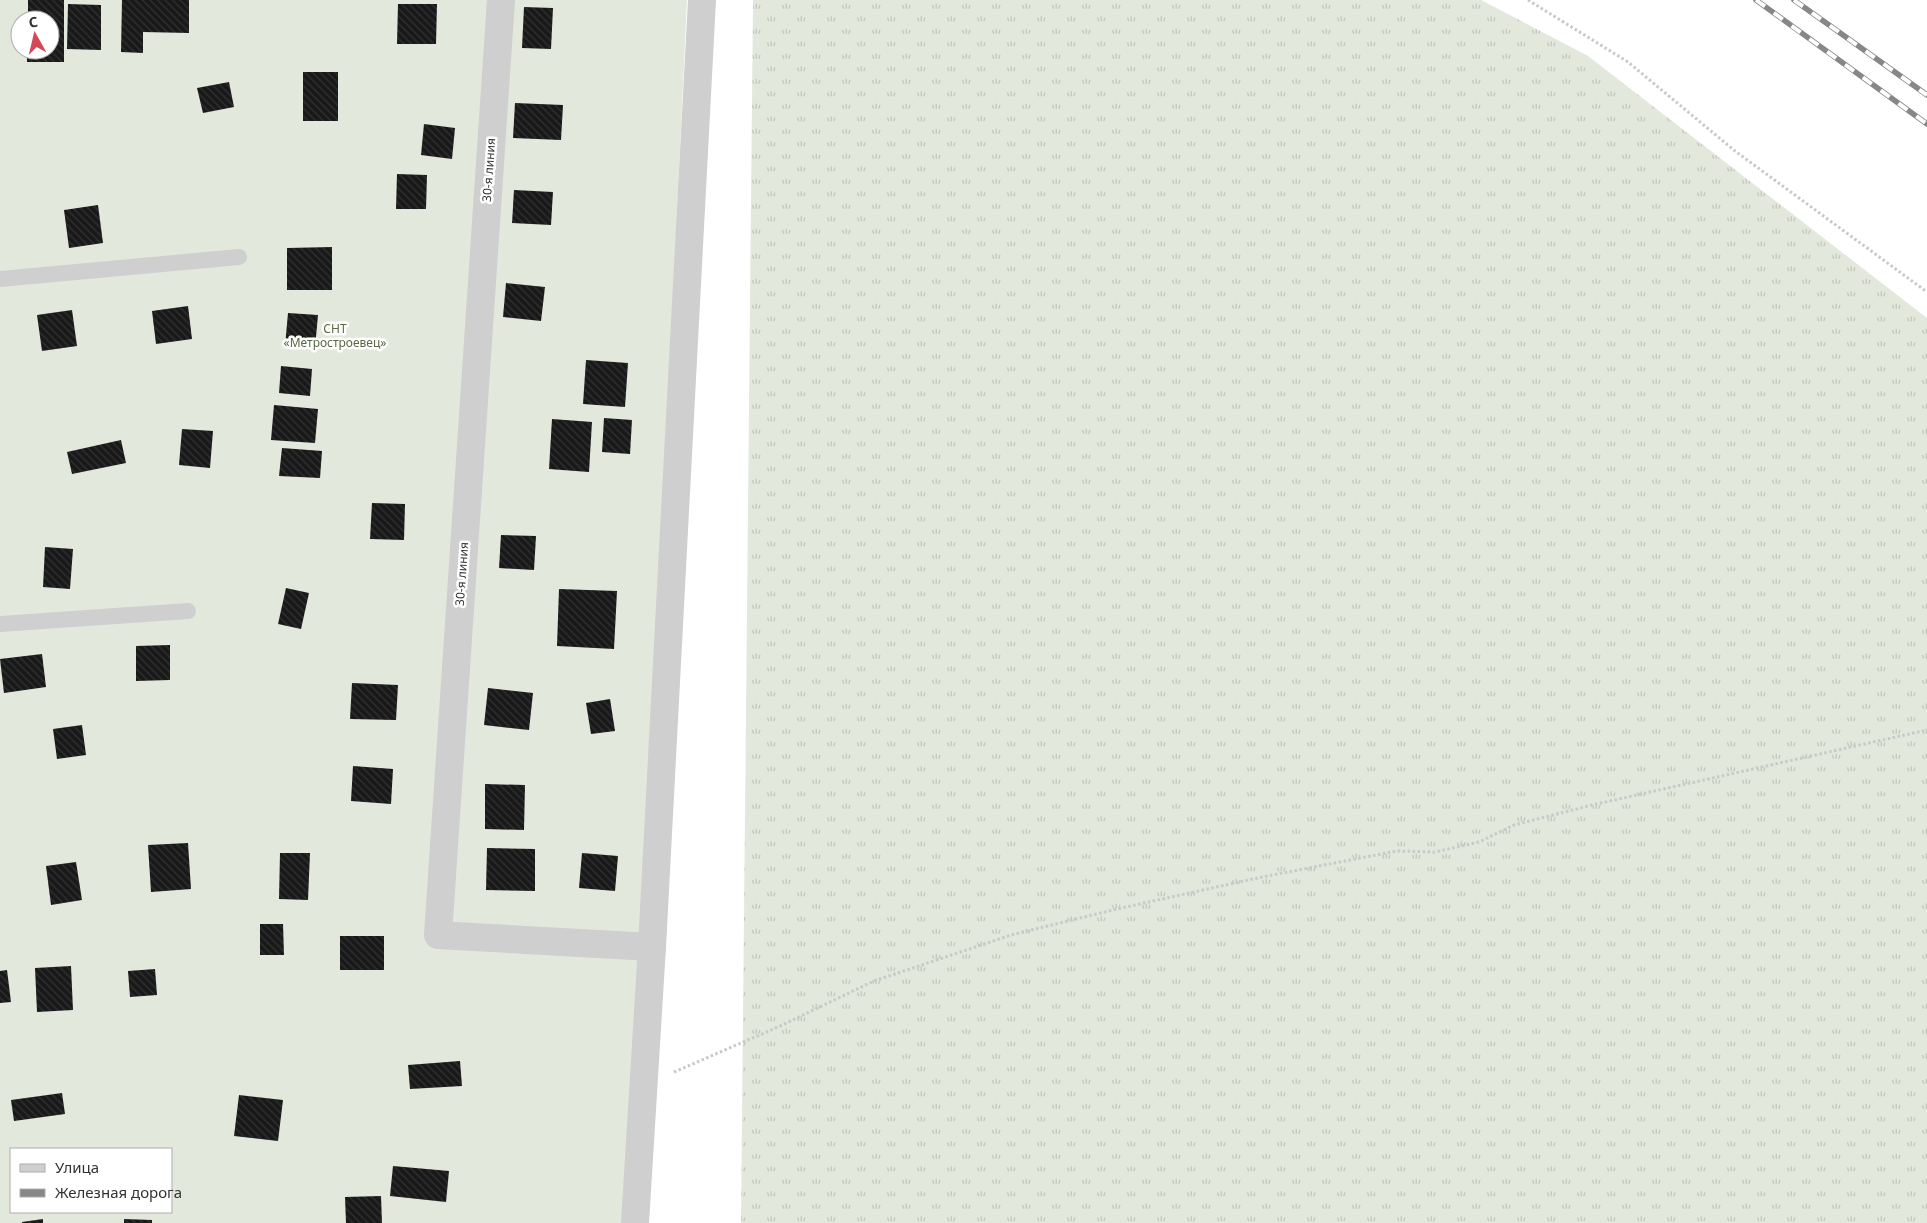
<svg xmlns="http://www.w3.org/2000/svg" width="1927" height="1223" viewBox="0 0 1927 1223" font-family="'Noto Sans',sans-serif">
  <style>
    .grass { fill: url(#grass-tufts) }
    .garden { fill: #e2e8dc; fill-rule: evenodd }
    .building { fill: url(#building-back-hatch) }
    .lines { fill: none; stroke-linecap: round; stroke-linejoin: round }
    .path { stroke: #c9c9c9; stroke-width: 3; stroke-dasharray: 2.5 2.5; stroke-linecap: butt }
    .service { stroke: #cfcfcf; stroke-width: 16 }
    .minor { stroke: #cfcfcf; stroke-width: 28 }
    .tertiary { stroke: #cfcfcf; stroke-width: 28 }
    .rail-casing { stroke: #878787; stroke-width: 5.5 }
    .rail { stroke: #fff; stroke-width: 4; stroke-dasharray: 11; stroke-linecap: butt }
    .labels { text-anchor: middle; stroke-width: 5; stroke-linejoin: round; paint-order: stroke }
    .street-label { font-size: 12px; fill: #323232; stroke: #fff }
    .park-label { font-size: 12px; fill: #566a43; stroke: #fff }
  </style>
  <defs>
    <pattern id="grass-tufts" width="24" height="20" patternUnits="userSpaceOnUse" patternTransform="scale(1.25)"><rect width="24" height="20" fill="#e2e8dc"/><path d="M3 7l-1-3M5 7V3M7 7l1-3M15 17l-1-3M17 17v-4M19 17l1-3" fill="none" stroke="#c2c7bd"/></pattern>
    <pattern id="building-back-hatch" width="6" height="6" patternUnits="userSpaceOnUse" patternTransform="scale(1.25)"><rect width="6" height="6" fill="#191919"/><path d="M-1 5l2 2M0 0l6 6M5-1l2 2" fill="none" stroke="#323232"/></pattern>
  </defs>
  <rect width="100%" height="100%" fill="#fff"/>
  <!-- grass -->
  <path class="grass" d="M753 0H1481L1588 56 1927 318V1223H741Z"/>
  <!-- garden -->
  <path class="garden" d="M0 0H687L657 639 635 1223H0ZM20 20H50V50H20ZM11 1149H171V1212H11Z"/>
  <!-- building -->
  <g class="building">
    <path d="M28 0H64V62H27V50H50V20H28Z"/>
    <path d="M122 0H189V33L143 32V53L121 52Z"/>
    <path d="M68 4 101 5V50L67 49Z"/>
    <path d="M398 4H437L436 44H397Z"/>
    <path d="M524 7 553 8 551 49 522 48Z"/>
    <rect x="303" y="72" width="35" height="49"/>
    <path d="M229 82 234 107 203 113 197 88Z"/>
    <path d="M515 103 563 105 561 140 513 138Z"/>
    <path d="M424 124 455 128 452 159 421 155Z"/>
    <path d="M397 174 427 175 426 209H396Z"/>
    <path d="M514 190 553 192 551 225 512 223Z"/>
    <path d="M98 205 103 243 69 248 64 210Z"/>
    <path d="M332 247V290H287V248Z"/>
    <path d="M506 283 545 287 541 321 503 317Z"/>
    <path d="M188 306 192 339 156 344 152 311Z"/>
    <path d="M72 310 77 346 42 351 37 315Z"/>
    <path d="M288 313 318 315 315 348 285 346Z"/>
    <path d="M586 360 628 363 625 407 583 404Z"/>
    <path d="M281 366 312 369 310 396 279 393Z"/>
    <path d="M274 405 318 409 315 443 271 440Z"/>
    <path d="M604 418 632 420 630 454 602 452Z"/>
    <path d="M552 419 592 422 589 472 549 469Z"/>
    <path d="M182 429 213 431 210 468 179 465Z"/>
    <path d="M121 440 126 463 72 474 67 452Z"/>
    <path d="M282 448 322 451 320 478 279 476Z"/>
    <path d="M372 503 405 504 404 540 370 539Z"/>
    <path d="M501 535 536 536 534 570 499 568Z"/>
    <path d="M45 547 73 549 70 589 43 587Z"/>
    <path d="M286 588 309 593 301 629 278 624Z"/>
    <path d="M559 589 617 591 614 649 557 646Z"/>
    <path d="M170 645V680L136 681V646Z"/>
    <path d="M42 654 46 687 4 693 0 659Z"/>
    <path d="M352 683 398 685 396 720 350 719Z"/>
    <path d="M488 688 533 693 529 730 484 725Z"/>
    <path d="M610 699 615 731 591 734 586 703Z"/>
    <path d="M82 725 86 755 57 759 53 729Z"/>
    <path d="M353 766 393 769 391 804 351 801Z"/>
    <path d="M485 784 525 785 524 830 485 829Z"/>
    <path d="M188 843 191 889 151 892 148 845Z"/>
    <path d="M487 848 535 849V891L486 890Z"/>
    <path d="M280 853H310L308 900 279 899Z"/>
    <path d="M582 853 618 856 615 891 579 888Z"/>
    <path d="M76 862 82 900 51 905 46 866Z"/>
    <path d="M260 924H283L284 955H260Z"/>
    <rect x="340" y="936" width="44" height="34"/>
    <path d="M71 966 73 1010 37 1012 35 968Z"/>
    <path d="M155 969 157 995 130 997 128 971Z"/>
    <path d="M7 970 11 1002 0 1003V971Z"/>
    <path d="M460 1061 462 1086 410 1089 408 1065Z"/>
    <path d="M62 1093 65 1114 14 1121 11 1100Z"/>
    <path d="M239 1095 283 1100 278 1141 234 1136Z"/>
    <path d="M393 1166 449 1171 446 1202 390 1196Z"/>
    <path d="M381 1196 382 1223H346L345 1197Z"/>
    <path d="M43 1219V1223H22V1222Z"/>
    <path d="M124 1219 152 1220V1223H124Z"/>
  </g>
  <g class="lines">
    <!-- path -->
    <g class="path">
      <path d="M1528 0 1628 62 1735 151 1927 292"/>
      <path d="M674 1072 778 1027 874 981 1011 935 1117 909 1262 877 1397 851 1435 852 1479 842 1514 825 1592 805 1927 730"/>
    </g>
    <!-- service -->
    <g class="service">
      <path d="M0 279 239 257"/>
      <path d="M0 624 188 611"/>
    </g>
    <!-- minor -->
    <path class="minor" d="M501 0 438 935 652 947"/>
    <!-- tertiary -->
    <path class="tertiary" d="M635 1223 652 947 702 0"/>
    <defs>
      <g id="rail">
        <path d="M1756 0 1927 124"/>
        <path d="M1794 0 1927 95"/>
      </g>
    </defs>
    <!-- rail casing -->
    <use href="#rail" class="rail-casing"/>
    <!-- rail -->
    <use href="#rail" class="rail"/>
  </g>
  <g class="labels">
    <!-- street labels -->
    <g class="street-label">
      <text transform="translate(489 170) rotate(-86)" y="4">30-я линия</text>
      <text transform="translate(462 574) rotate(-86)" y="4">30-я линия</text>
    </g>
    <!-- park labels -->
    <g class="park-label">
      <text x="335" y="333">СНТ<tspan x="335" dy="14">«Метростроевец»</tspan></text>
    </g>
  </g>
  <!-- legend -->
  <rect x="10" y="1148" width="162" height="65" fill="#ffffff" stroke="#adadad"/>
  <rect x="20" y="1164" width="25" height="8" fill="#cfcfcf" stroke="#adadad"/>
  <text x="55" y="1173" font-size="15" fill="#323232">Улица</text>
  <rect x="20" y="1189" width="25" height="8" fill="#878787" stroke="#adadad"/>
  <text x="55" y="1198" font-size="15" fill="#323232">Железная дорога</text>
  <!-- north arrow -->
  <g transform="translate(35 35) rotate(352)"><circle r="24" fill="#ffffff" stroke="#adadad"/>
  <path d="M0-4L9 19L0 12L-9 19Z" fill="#d64755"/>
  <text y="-8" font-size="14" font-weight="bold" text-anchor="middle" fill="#323232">С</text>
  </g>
</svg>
